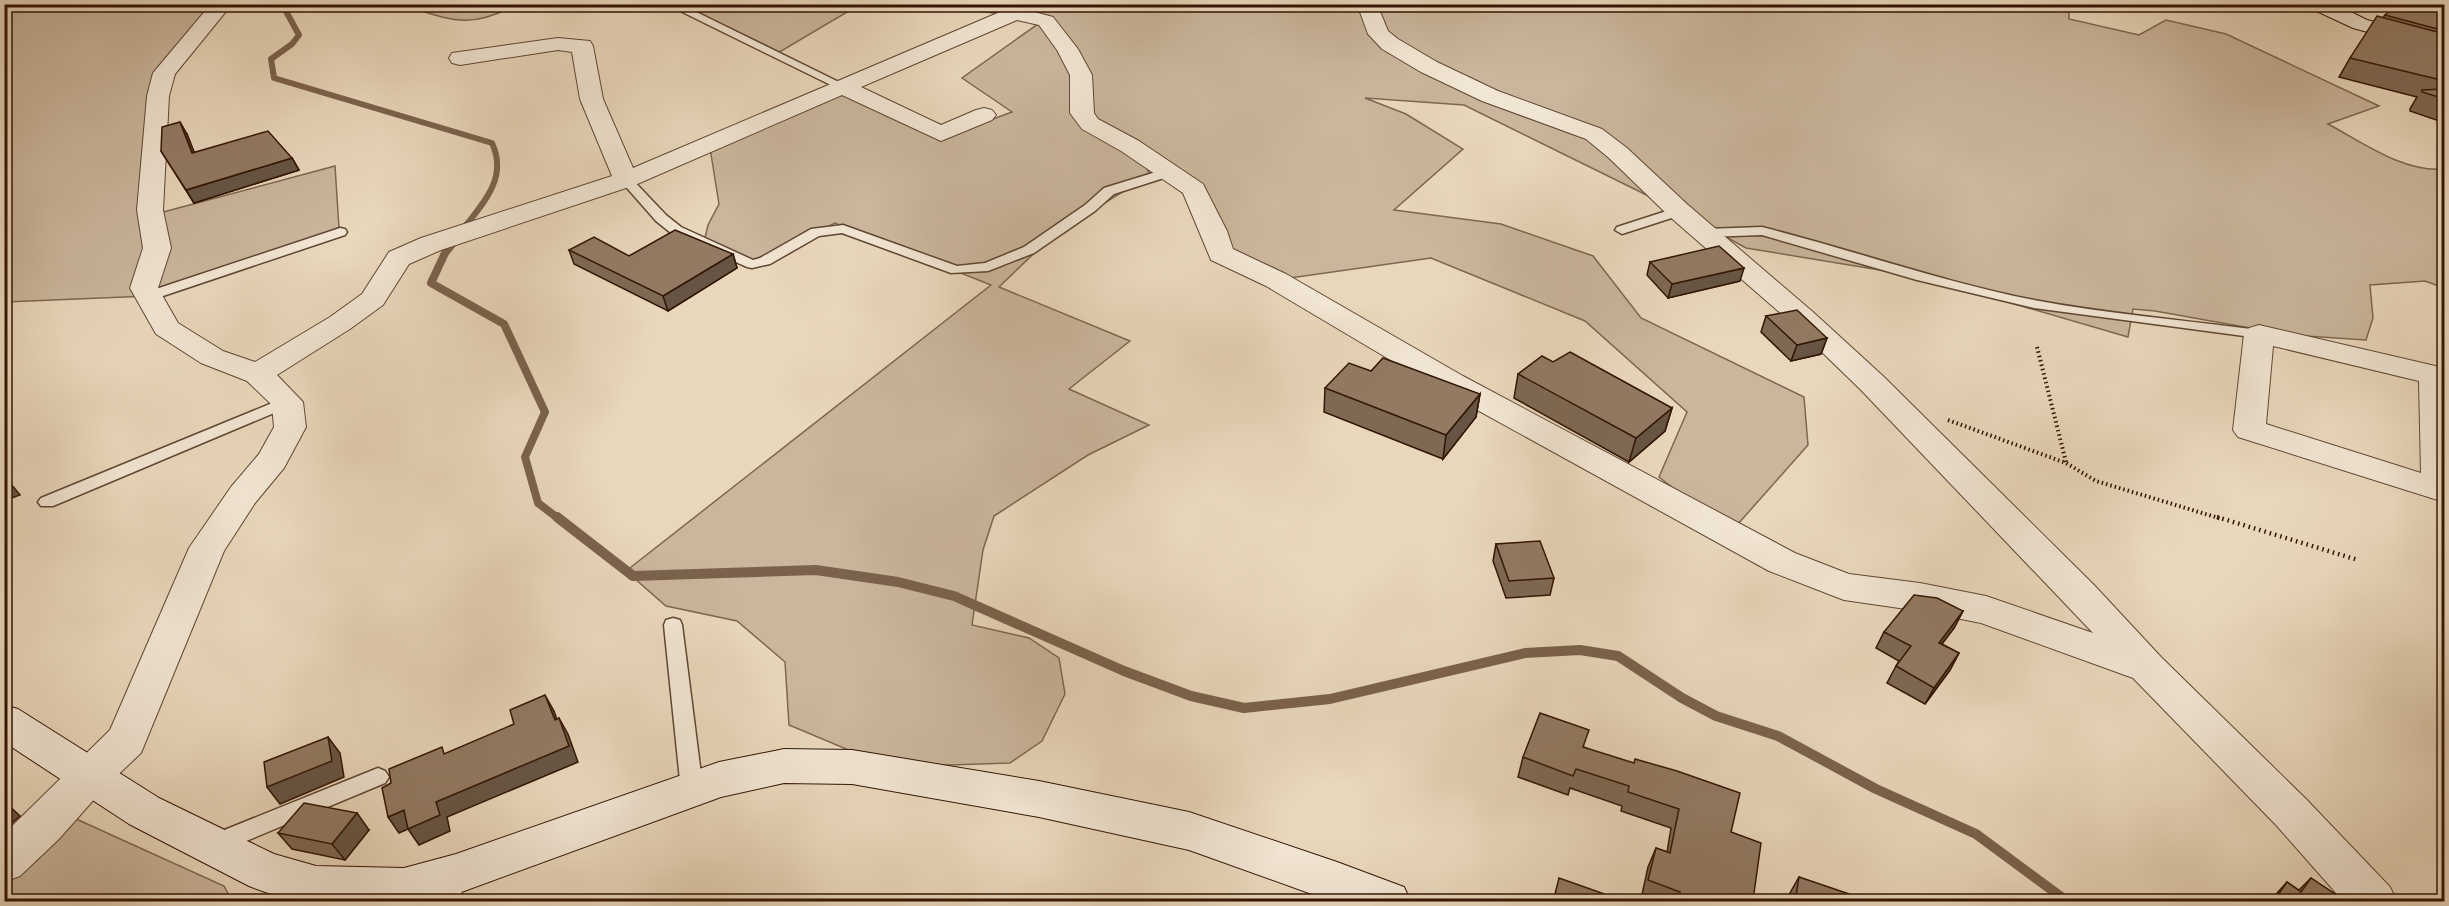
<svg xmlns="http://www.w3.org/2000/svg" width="2449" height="906" viewBox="0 0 2449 906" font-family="Vollkorn,serif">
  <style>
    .green { fill: #cab69c; stroke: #7e6650; stroke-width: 1.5 }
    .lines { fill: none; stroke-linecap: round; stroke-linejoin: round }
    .stream-far2 { stroke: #7b624d; stroke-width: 6 }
    .stream-far1 { stroke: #7b624d; stroke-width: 8 }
    .stream { stroke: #7b624d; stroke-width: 10 }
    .lane-casing { stroke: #604632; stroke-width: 3 }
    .street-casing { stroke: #604632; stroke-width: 2 }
    .secondary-casing { stroke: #331504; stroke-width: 2 }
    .path-far1 { stroke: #331504; stroke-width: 4; stroke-dasharray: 1.5 3; stroke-linecap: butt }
    .path { stroke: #331504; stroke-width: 4.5; stroke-dasharray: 1.5 4; stroke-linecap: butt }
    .lane { fill: #f1e5d3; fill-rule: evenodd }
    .street { fill: #f1e5d3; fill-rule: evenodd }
    .secondary { fill: #f1e5d3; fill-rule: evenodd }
    .wall { fill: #7e6955; stroke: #331504; stroke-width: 1.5 }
    .shaded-wall { fill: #665545; stroke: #331504; stroke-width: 1.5 }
    .building { fill: #927a63; stroke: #331504; stroke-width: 1.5 }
  </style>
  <rect width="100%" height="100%" fill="#e9d7bb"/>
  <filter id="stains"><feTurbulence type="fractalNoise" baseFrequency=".00333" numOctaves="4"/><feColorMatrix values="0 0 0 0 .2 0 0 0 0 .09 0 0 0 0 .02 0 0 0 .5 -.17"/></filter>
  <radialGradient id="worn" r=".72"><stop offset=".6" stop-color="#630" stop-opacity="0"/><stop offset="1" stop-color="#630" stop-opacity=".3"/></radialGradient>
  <!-- green -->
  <g class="green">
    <path d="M4 5H291L233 8 205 22 151 84 152 215 335 166 339 228 149 296 5 302Z"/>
    <path d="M402 5 515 4V5C469 31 449 19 402 5Z"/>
    <path d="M680 5H859L778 53Z"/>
    <path d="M920 5H1008L1003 14Z"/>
    <path d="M1033 5H2069V19L2139 35 2166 20 2226 34 2379 106 2328 124C2362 142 2404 173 2444 169V288L2425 281 2370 285 2373 318 2366 340 2290 335 2155 311 2133 309 2128 337 1922 277 1746 248 1679 211 1464 105 1365 98 1406 114 1463 149 1394 210 1501 224 1593 256 1641 318 1804 397 1808 445 1730 533 1659 477 1687 412 1585 321 1431 258 1276 280 1221 254 1185 195 1144 163 1150 175 1054 234 999 287 1130 341 1069 389 1149 425 1088 455 994 516 983 550 972 625 1029 638 1059 658 1065 694 1042 741 1010 763 889 767 789 725 785 662 737 621 666 606 626 571 991 285 835 223 745 267 703 246 708 225 719 204 710 148 844 94 947 136 1012 112 962 78 1042 21 1032 7Z"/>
    <path d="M63 813 224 886 232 901 5 902V866Z"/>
  </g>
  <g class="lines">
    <!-- stream-far2 -->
    <path class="stream-far2" d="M282 4 299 35 292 44 271 59 274 78 492 143C507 175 487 199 467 224"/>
    <!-- stream-far1 -->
    <path class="stream-far1" d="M469 223 445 253 431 283 504 324 545 412 525 457 538 503 559 519"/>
    <!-- stream -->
    <path class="stream" d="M557 517 633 576 816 570 898 582 954 596 1124 671 1191 696 1244 708 1330 699 1525 653 1580 650 1618 656 1682 698 1716 716 1778 736 1876 789 1976 834 2068 902"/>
    <defs>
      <g id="lane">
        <path d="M666 4H680L849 87 847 89H839Z"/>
        <path d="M1169 168 1175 172 1173 175 1114 194 1095 211 1034 253 988 271 951 273 842 233 819 236 770 264 752 268 747 267 671 233 656 221 620 180 622 177H630L666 215 681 227 753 260 760 258 811 229 843 225 957 266 985 263 1024 247 1085 205 1104 188Z"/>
        <path d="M1679 207 1684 208 1686 211 1684 214 1622 234 1615 230 1617 227Z"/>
        <path d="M1762 227C1853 250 1942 282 2034 300 2108 314 2184 320 2259 330L2266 334 2259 338 2034 308 1917 280 1762 235 1706 237 1699 233 1706 229Z"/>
        <path d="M340 228 345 229 347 232 345 235 154 299H144L142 296 144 293Z"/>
        <path d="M287 397 293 399 295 402 293 405 53 506H41L38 502 41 498Z"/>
        <path d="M673 618 680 620 682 625 703 790 700 796 692 799 684 796 681 790 664 625 666 620Z"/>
        <path d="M378 768 385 771 389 777 385 783 215 854 207 851 204 844 207 837Z"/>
      </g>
      <g id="street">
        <path d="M211 4H232L175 74 169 96 163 210 171 248 158 288 178 323 223 351 255 362 330 317 362 294 389 252 421 238 612 176 580 99 572 52 558 50 460 65 452 63 449 58 452 53 558 38 590 41 593 46 603 99 633 168 1007 9 1009 4H1029L1027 10 1053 17 1078 49 1092 75 1094 113 1098 119 1139 141 1203 184 1227 231 1233 249 1286 274 1463 376 1795 553 1849 574 1920 583 1986 596 2093 633 1861 390 1793 324 1670 217 1609 158 1586 139 1482 101 1421 72 1382 49 1368 34 1357 4H1377L1388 31 1398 39 1437 62 1498 91 1602 129 1627 148 1688 205 1813 312 1883 376 2094 585 2161 657 2306 799 2390 887 2397 902H2344L2276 825 2133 678 1981 623 1920 611 1844 600 1769 571 1441 390 1266 286 1211 260 1183 193 1121 151 1082 129 1070 113V75L1057 50 1039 25 1017 20 861 87 941 125 976 110 984 108 992 110 996 115 992 120 941 141 842 95 635 185 441 250 409 264 383 305 350 329 277 375 303 402 306 427 284 468 255 503 224 551 141 753 105 787 59 839 20 876 4 882V834L110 730 189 548 231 487 259 454 274 427 272 405 247 381 201 363 156 334 130 288 143 248 137 210 147 96 153 73Z"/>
        <path d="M2259 325 2444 368V502L2238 437 2233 430 2244 334 2249 328ZM2273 346 2419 381 2421 473 2266 424Z"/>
        <path d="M404 868 459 887 466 902H388L381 888 388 874Z"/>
      </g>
      <g id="secondary">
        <path d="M2307 4H2335L2367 20 2444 41V53L2353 28 2310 8Z"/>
        <path d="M4 705 18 709 159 798 274 854 316 866 404 868 456 854 719 762 784 749 852 750 1039 781 1189 812 1337 862 1404 887 1411 902H1334L1189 850 1039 817 852 784 784 783 721 797 456 894 429 902H299L265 892 249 886 129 824 4 742Z"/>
      </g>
    </defs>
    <!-- lane casing -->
    <use href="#lane" class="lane-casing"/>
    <!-- street casing -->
    <use href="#street" class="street-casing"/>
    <!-- secondary casing -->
    <use href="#secondary" class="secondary-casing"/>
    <!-- path-far1 -->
    <g class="path-far1">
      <path d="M2037 347 2066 462"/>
      <path d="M1948 420 2066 463 2096 481 2222 519"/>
    </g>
    <!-- path -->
    <path class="path" d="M2217 517 2358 560"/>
    <!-- lane -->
    <use href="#lane" class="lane"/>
    <!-- street -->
    <use href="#street" class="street"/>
    <!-- secondary -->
    <use href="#secondary" class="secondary"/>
  </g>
  <!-- wall -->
  <g class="wall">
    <path d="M2445 11V123L2410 111V109L2417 97 2339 77 2350 58 2385 15Z"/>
    <path d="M187 134 194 152 292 158 299 170 194 203 161 151Z"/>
    <path d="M569 250 629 256 733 254 737 268 668 311 574 264Z"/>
    <path d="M1650 262 1740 281 1668 298 1647 275Z"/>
    <path d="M1766 316 1827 338 1821 354 1791 361 1761 332Z"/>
    <path d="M1553 362 1672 408 1665 431 1629 462 1514 398 1518 374Z"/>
    <path d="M1371 371 1480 394 1476 417 1443 459 1324 412 1325 388Z"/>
    <path d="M1496 544 1554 578 1550 595 1506 598 1493 561Z"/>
    <path d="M1963 611 1954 628 1942 644 1959 653 1950 670 1925 704 1887 683 1896 666 1899 661 1876 648 1884 632Z"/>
    <path d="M1584 747 1731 832 1753 900 1752 902H1647L1641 899 1648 867 1656 848 1667 852 1671 828 1621 811 1622 806 1570 788 1568 795 1518 777 1523 757Z"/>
    <path d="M369 830 345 860 292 849 278 833Z"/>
    <path d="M1799 877 1860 902H1789L1790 893Z"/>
    <path d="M2311 878 2347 902H2269L2287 882 2299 890Z"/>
  </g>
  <!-- shaded-wall -->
  <g class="shaded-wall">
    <path d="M180 122 187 134 199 165 192 153Z"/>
    <path d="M292 158 299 170 194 203 186 190Z"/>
    <path d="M733 254 737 268 668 311 663 296Z"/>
    <path d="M1744 268 1740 281 1668 298 1672 284Z"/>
    <path d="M1827 338 1821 354 1791 361 1797 345Z"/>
    <path d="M1480 394 1476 417 1443 459 1446 435Z"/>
    <path d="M1672 408 1665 431 1629 462 1636 438Z"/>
    <path d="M6 478 20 495 4 501V479Z"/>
    <path d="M1963 611 1954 628 1930 659 1939 643Z"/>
    <path d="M1959 653 1950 670 1925 704 1934 688Z"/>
    <path d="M545 695 554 711 563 736 555 720Z"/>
    <path d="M559 718 568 734 578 762 447 817 450 831 419 845 408 829 436 802Z"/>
    <path d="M328 737 340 753 344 777 280 804 267 787Z"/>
    <path d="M4 801 20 816 4 830Z"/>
    <path d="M404 810 415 826 399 833 388 817Z"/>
    <path d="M357 813 369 830 345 860 332 844Z"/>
  </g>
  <!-- building -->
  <g class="building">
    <path d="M2396 4H2415L2445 11V31L2385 15Z"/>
    <path d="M2377 16 2445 34V81L2350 58Z"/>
    <path d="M2445 89V99L2422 92V90Z"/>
    <path d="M180 122 192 153 268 131 292 158 186 190 161 151 162 127Z"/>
    <path d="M675 230 733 254 663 296 569 250 594 237 629 256Z"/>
    <path d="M1719 246 1744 268 1672 284 1650 262Z"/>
    <path d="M1797 310 1827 338 1797 345 1766 316Z"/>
    <path d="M1570 352 1672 408 1636 438 1518 374 1542 356 1553 362Z"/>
    <path d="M1383 358 1480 394 1446 435 1325 388 1349 363 1371 371Z"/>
    <path d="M1540 541 1554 578 1509 581 1496 544Z"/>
    <path d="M1914 595 1937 598 1963 611 1939 643 1959 653 1934 688 1896 666 1911 646 1884 632Z"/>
    <path d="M545 695 555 720 559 718 569 746 436 802 440 815 408 829 404 810 388 817 382 788 391 783 389 769 442 747 444 754 514 724 510 710Z"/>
    <path d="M1540 713 1589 730 1583 747 1634 763 1635 759 1677 771 1740 793 1731 832 1761 843 1753 900 1736 894 1735 902H1679L1680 892 1648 880 1656 848 1670 853 1679 809 1628 792 1629 786 1576 769 1573 776 1523 757Z"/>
    <path d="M328 737 332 761 267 787 264 762Z"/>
    <path d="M304 803 357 813 332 844 278 833Z"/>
    <path d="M1799 877 1861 898 1860 902H1795Z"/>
    <path d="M1559 878 1627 902H1553Z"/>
    <path d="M2311 878 2347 902H2273L2287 882 2301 892Z"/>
  </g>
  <!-- margin -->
  <rect width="2449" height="906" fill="none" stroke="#e9d7bb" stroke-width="24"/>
  <rect x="6" y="6" width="2437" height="894" fill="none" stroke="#331504" stroke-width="3"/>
  <rect x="12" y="12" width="2425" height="882" fill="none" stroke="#331504" stroke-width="1.5"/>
  <rect width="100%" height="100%" filter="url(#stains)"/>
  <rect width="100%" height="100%" fill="url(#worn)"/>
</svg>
